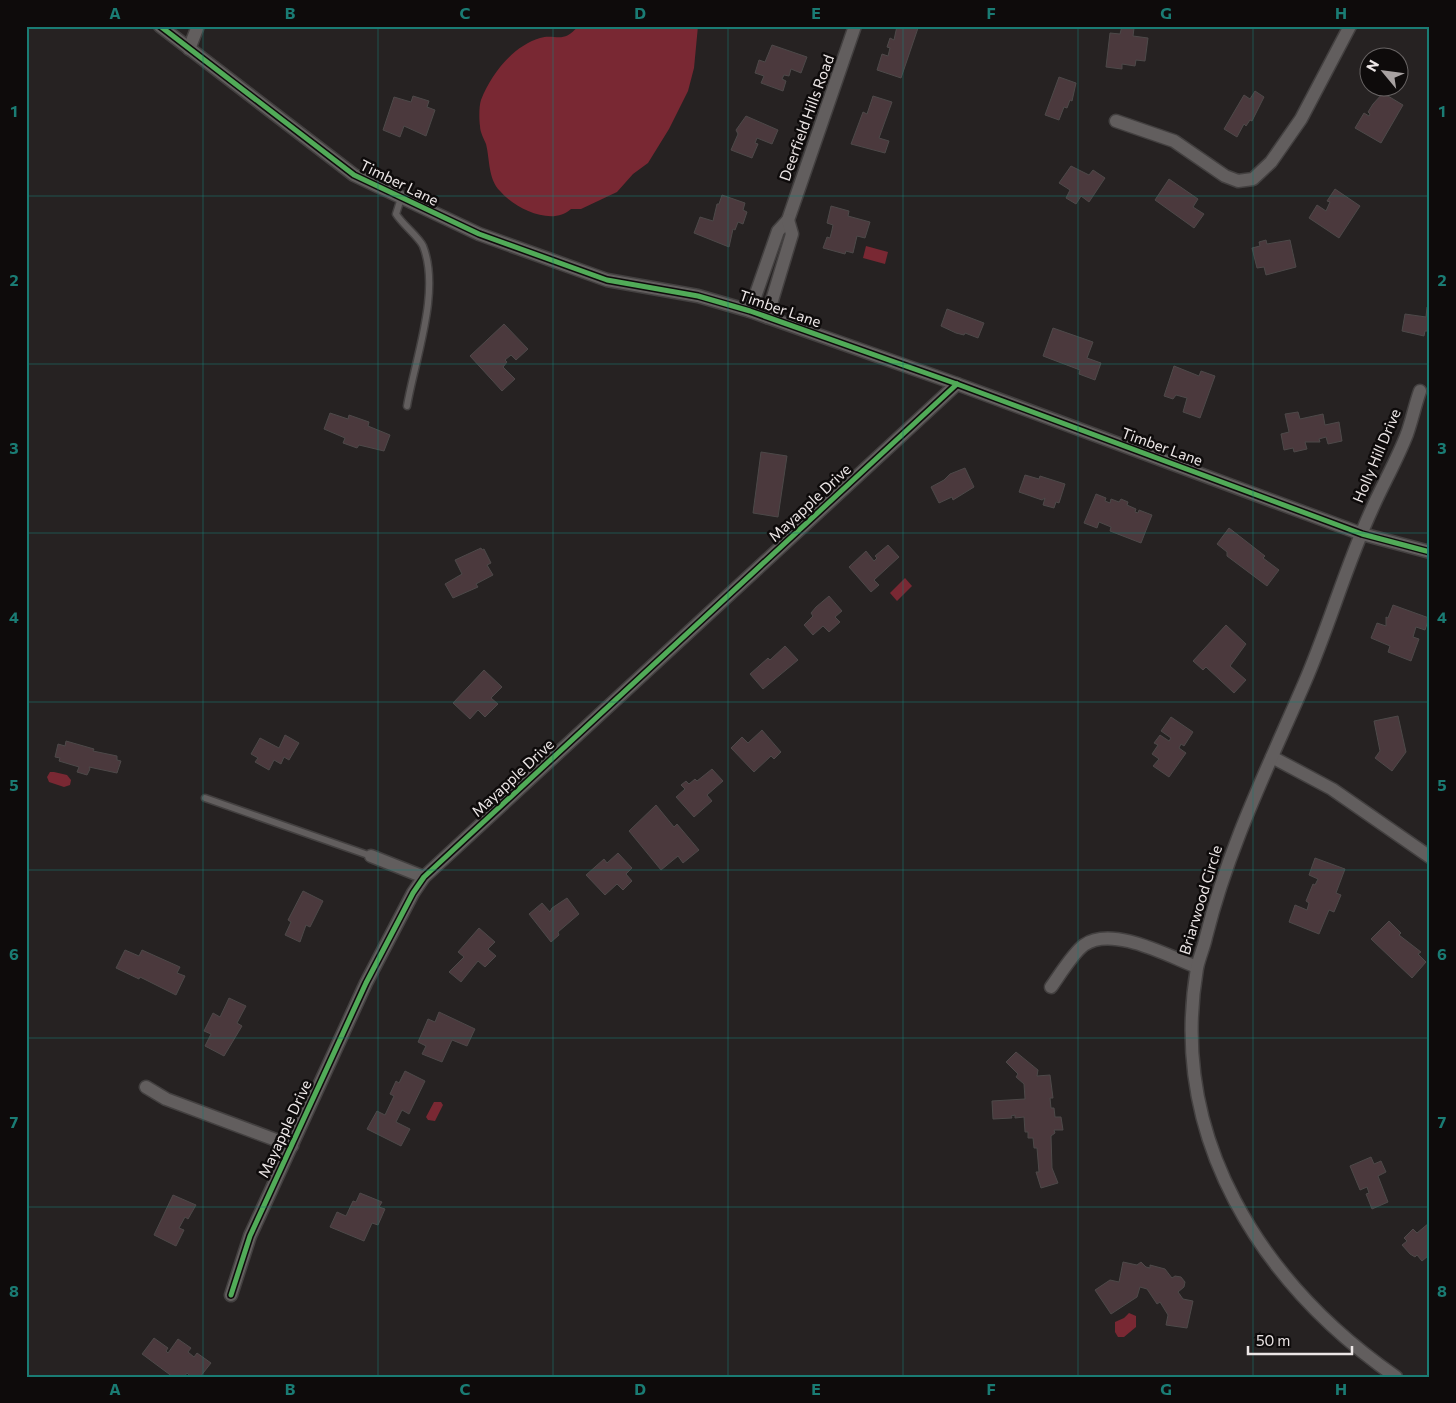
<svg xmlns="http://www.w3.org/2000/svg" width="1456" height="1403" viewBox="0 0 1456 1403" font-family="Commissioner,sans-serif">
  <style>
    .water { fill: #792833 }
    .building { fill: #4b393d; stroke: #4d4949 }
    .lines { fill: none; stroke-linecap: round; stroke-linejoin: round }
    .service-casing { stroke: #434040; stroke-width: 9 }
    .minor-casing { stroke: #434040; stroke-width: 15 }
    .service { stroke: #625e5e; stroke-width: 6 }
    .minor { stroke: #625e5e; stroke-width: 12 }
    .cycleway-casing { stroke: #0e0b0b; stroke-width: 8 }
    .cycleway { stroke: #51ab58; stroke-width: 5 }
    .grid { fill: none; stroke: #1a7c74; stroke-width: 1; stroke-opacity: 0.55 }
    .labels { text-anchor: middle; stroke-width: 5; stroke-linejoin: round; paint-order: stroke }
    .street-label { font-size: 15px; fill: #ece6e6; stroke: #0e0b0b }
    .neatline { fill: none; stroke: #1a7c74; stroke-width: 2 }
    .grid-label { font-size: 16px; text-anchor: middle; font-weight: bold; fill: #1a7c74 }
  </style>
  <rect width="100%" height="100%" fill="#262222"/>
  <!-- water -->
  <g class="water">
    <path d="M578 26H698L694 68 688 91 669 129 648 163 633 174 617 192 581 209H571C552 227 514 208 500 191 488 179 490 160 486 144 484 139 480 132 480 126 479 119 479 106 481 100 491 74 513 46 540 38 555 33 563 45 578 26Z"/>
    <path d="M866 246 888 252 885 264 863 258Z"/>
    <path d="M905 578 912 586 897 601 890 593Z"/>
    <path d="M54 772 67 775 71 780 70 785 64 787 49 782 47 777 50 772Z"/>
    <path d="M434 1102H441L443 1105 435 1121 428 1120 426 1117Z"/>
    <path d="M1129 1313 1136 1316V1327L1124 1337H1118L1115 1332V1322L1124 1318Z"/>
  </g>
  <!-- building -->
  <g class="building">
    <path d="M897 26 918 28 901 78 877 70 882 54 888 56 890 48 887 47 890 38 894 40Z"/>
    <path d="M1122 26 1134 28 1133 36 1148 38 1145 61 1136 60 1135 66 1122 64V69L1106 67 1110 33 1120 34Z"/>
    <path d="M772 45 807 57 801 73 791 69 789 76 784 75 782 79 786 81 783 91 761 83 764 76 755 73 759 60 765 62Z"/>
    <path d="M1059 77 1076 83 1072 101 1070 100 1067 108 1064 107 1059 120 1045 115Z"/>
    <path d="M1255 91 1264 97 1252 121 1250 120 1246 126 1244 124 1237 137 1224 129 1244 95 1250 99Z"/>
    <path d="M1383 93 1403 105 1381 143 1355 128 1364 113 1369 116 1370 114 1368 112 1373 104Z"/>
    <path d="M413 96 429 101 427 107 435 110 426 136 404 126 400 137 383 130 394 97 411 102Z"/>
    <path d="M873 96 892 102 879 138 889 141 885 153 851 144 863 112 867 114Z"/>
    <path d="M746 116 778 130 772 144 757 138 755 143 758 144 752 158 731 150 738 134 736 130Z"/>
    <path d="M1071 166 1089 175 1093 170 1105 178 1089 202 1081 196 1076 204 1066 198 1070 190 1059 183Z"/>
    <path d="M1169 179 1198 199 1193 207 1204 214 1194 228 1155 200Z"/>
    <path d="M1335 189 1360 206 1339 238 1309 218 1317 205 1326 211 1330 202 1327 201Z"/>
    <path d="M722 195 745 203 743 210 747 212 743 224 738 222 735 230 733 229 729 247 694 233 700 217 713 221 717 204H719Z"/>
    <path d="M831 206 849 211 848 216 870 222 865 238 857 236 853 253 846 251 845 254 823 248 827 237 830 238 832 230 833 225 827 223Z"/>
    <path d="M1266 240 1267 244 1290 240 1296 267 1266 275 1264 267 1257 268 1252 248 1260 246 1259 242Z"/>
    <path d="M1427 307H1430V331H1425L1424 336 1402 331 1405 314 1426 317Z"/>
    <path d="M947 309 984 323 978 338 965 333 964 335 956 333 941 326Z"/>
    <path d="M504 324 528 349 516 360 511 355 505 360 507 362 503 367 515 379 502 391 470 356Z"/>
    <path d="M1053 328 1093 342 1087 358 1101 363 1095 380 1079 374 1080 370 1043 356Z"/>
    <path d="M1174 366 1199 376 1201 371 1215 376 1200 418 1183 412 1187 398 1176 395 1173 399 1164 396Z"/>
    <path d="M1298 412 1300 419 1323 414 1325 425 1339 422 1342 441 1328 444 1326 437 1319 439 1320 442H1305L1307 449 1294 452 1293 448 1284 450 1281 434 1289 432 1285 414Z"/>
    <path d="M330 413 348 419 349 415 369 422 368 426 390 435 384 451 359 445 357 448 343 443 345 438 324 429Z"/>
    <path d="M761 452 787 456 778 517 753 513Z"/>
    <path d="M965 468 974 487 953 500 952 497 939 503 931 487 944 480 950 474Z"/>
    <path d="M1025 475 1039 479 1040 476 1065 484 1059 503 1056 502 1054 508 1043 505 1045 498 1042 500 1019 492Z"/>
    <path d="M1096 494 1106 498 1105 501 1110 503 1111 499 1119 502 1121 499 1128 502 1127 505 1136 509 1135 512 1138 513 1139 510 1152 515 1141 543 1110 531 1111 527 1099 522 1097 528 1084 523Z"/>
    <path d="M1229 528 1265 556 1263 558 1279 570 1267 586 1227 556V552L1217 544Z"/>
    <path d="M888 545 899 557 874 580 879 585 871 592 849 567 866 551 874 561 877 558 875 556Z"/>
    <path d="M481 548 482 550 484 549 491 563 487 565 493 575 476 584 478 587 453 598 445 584 462 574 455 560Z"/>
    <path d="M829 596 842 611 835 617 840 622 829 632 823 626 813 635 804 625 813 616 811 613 816 607Z"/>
    <path d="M1393 605 1429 618 1425 630 1416 627 1413 637 1419 639 1411 661 1388 652 1390 646 1371 638 1377 623 1386 626V617L1388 618Z"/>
    <path d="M1226 625 1246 644 1230 666 1246 680 1234 693 1206 667 1203 670 1193 661Z"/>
    <path d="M785 646 798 660 763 689 750 674 768 658 770 660Z"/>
    <path d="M484 670 502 687 491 698 498 704 485 717 478 710 470 719 453 703Z"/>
    <path d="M1398 716 1406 752 1392 771 1375 758 1380 751 1374 721Z"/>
    <path d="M1171 717 1193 732 1184 746 1181 744 1179 748 1186 753 1169 777 1153 766 1159 759 1152 754 1158 745 1154 743 1160 735 1169 741 1171 738 1161 731Z"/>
    <path d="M762 730 781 752 774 759 771 756 754 772 731 748 742 737 748 743Z"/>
    <path d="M285 735 299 743 289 760 284 757 281 764 274 760 269 770 255 762 258 758 251 754 260 738 279 748Z"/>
    <path d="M66 741 94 749 93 751 117 756V760L121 761 117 773 89 767 90 769 87 775 77 772 79 767 59 761 60 758 55 757 58 744 65 746Z"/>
    <path d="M712 769 723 781 707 795 712 801 694 817 676 797 685 789 681 785 686 781 689 784 695 779 697 781Z"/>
    <path d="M656 805 674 827 677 824 699 850 683 863 678 856 661 870 629 831Z"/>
    <path d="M618 853 632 868 626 874 632 881 623 890 617 884 605 895 586 875 604 859 607 863Z"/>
    <path d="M1315 858 1345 869 1336 893 1341 895 1334 912 1329 910 1319 934 1289 922 1295 905 1307 910 1309 903 1306 901 1313 884 1315 885 1318 879 1309 875Z"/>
    <path d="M303 891 323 901 310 927 306 925 300 942 285 935 291 922 288 920Z"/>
    <path d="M567 898 579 914 558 932 559 935 551 942 529 914 542 903 550 912 552 908Z"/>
    <path d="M1389 921 1401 933 1399 935 1421 952 1418 954 1426 962 1412 978 1371 939Z"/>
    <path d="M479 928 495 942 488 949 496 956 485 967 478 961 461 982 449 972 464 957 458 952Z"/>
    <path d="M125 950 139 956 142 950 180 967 177 973 185 976 176 995 140 977 139 979 116 968Z"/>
    <path d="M229 998 246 1006 237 1023 242 1026 224 1056 205 1046 211 1034 204 1031 213 1013 220 1017Z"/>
    <path d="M439 1012 475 1029 467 1046 452 1040 442 1062 422 1054 426 1046 418 1042 428 1019 435 1022Z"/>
    <path d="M1016 1052 1038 1070 1037 1076 1050 1075 1053 1098H1050L1051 1108H1054L1055 1117H1061L1063 1130H1054L1055 1133 1051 1136 1052 1168 1058 1183 1041 1188 1036 1172H1039L1037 1148H1034L1033 1138H1028V1132H1025L1024 1117 1015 1118V1115L1011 1116 1012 1118 993 1119 992 1101 1025 1099 1024 1084 1016 1077 1018 1074 1006 1062Z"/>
    <path d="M405 1071 425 1081 409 1114 402 1110 396 1122 410 1129 401 1146 367 1129 377 1111 385 1115 394 1096 390 1094 396 1081 399 1083Z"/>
    <path d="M1371 1157 1374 1164 1381 1161 1386 1172 1378 1176 1388 1202 1372 1209 1366 1194 1369 1193 1367 1187 1360 1190 1350 1166Z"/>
    <path d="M360 1193 382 1202 379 1207 385 1209 378 1225 372 1223 364 1241 330 1227 337 1212 346 1216 353 1201 356 1202Z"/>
    <path d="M173 1195 196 1205 188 1219 185 1217 179 1228 184 1230 176 1246 154 1235Z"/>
    <path d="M1429 1223 1430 1257 1428 1256 1422 1261 1417 1255 1415 1257 1410 1254 1402 1245 1407 1241 1404 1238 1413 1229 1417 1233Z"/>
    <path d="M1123 1262 1137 1265 1141 1262 1146 1267 1150 1268V1265L1165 1269 1172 1278 1175 1276 1181 1277 1185 1282 1184 1287 1178 1292 1183 1299 1193 1301 1187 1328 1166 1325 1168 1315 1160 1302 1157 1304 1147 1289 1140 1287 1137 1297 1111 1314 1095 1290 1110 1280 1119 1282Z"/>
    <path d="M154 1338 168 1348 166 1351 168 1353 178 1339 191 1348 188 1352 194 1357 197 1353 211 1363 200 1377H191L187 1373 184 1377H173L142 1354Z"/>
  </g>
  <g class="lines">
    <defs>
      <g id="service">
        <path d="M401 198 396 214C402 224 419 237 423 246 441 291 415 359 407 406"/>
        <path d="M205 798 371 856"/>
      </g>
      <g id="minor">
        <path d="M160 26 354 175 479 234 607 280 698 296 750 311 957 384 1362 534 1430 552"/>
        <path d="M189 49 198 26"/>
        <path d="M1116 121 1174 141 1225 176 1238 181 1253 179 1271 162 1301 119 1350 26"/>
        <path d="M750 311 778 231 788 220 855 26"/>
        <path d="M767 317 792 234 788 220"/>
        <path d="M1272 757 1332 789 1430 857"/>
        <path d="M371 856 424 877"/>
        <path d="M1051 987C1059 976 1073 953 1084 945 1112 925 1168 956 1197 967"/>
        <path d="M146 1087 166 1099 292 1146"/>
        <path d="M231 1295 250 1236 366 983 413 893 424 877 957 384"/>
        <path d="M1396 1377C1261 1283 1168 1138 1197 968 1199 958 1204 947 1206 937 1228 848 1268 767 1304 684 1329 627 1346 565 1372 509 1383 484 1397 460 1407 434 1412 420 1415 405 1420 391"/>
      </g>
    </defs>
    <!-- service casing -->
    <use href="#service" class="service-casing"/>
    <!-- minor casing -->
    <use href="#minor" class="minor-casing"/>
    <!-- service -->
    <use href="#service" class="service"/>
    <!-- minor -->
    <use href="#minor" class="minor"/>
    <defs>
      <g id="cycleway">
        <path d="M160 26 354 175 479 234 607 280 698 296 750 311 957 384 1362 534 1430 552"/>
        <path d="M231 1295 250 1236 366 983 413 893 424 877 957 384"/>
      </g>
    </defs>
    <!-- cycleway casing -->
    <use href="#cycleway" class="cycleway-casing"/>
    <!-- cycleway -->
    <use href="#cycleway" class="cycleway"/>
  </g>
  <!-- grid -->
  <path class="grid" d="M203 26V1377M378 26V1377M553 26V1377M728 26V1377M903 26V1377M1078 26V1377M1253 26V1377M26 196H1430M26 364H1430M26 533H1430M26 702H1430M26 870H1430M26 1038H1430M26 1207H1430"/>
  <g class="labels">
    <!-- street labels -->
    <g class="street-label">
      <text transform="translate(807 118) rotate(-70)" y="5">Deerfield Hills Road</text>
      <text transform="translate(399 183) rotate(26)" y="5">Timber Lane</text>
      <text transform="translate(780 309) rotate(19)" y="5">Timber Lane</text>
      <text transform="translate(1162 447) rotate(20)" y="5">Timber Lane</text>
      <text transform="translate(1377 456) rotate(-67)" y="5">Holly Hill Drive</text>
      <text transform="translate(810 503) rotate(-43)" y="5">Mayapple Drive</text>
      <text transform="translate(513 778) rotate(-43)" y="5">Mayapple Drive</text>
      <text transform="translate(1201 900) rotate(-73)" y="5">Briarwood Circle</text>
      <text transform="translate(285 1129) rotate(-65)" y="5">Mayapple Drive</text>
    </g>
  </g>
  <!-- border -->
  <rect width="1456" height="1403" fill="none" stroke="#0e0b0b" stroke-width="55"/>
  <!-- north arrow -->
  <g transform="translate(1384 72) rotate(299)"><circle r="24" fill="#0e0b0b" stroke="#676363"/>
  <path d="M0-4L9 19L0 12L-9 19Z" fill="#a7a1a1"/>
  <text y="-8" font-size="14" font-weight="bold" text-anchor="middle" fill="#ece6e6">N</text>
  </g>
  <!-- scale -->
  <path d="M1248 1346v8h104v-8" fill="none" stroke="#ece6e6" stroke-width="2.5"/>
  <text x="1256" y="1346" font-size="15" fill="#ece6e6" stroke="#0e0b0b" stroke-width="4" paint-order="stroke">50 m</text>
  <rect x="28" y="28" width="1400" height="1348" class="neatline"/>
  <g class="grid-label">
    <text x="115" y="19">A</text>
    <text x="290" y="19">B</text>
    <text x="465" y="19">C</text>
    <text x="640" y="19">D</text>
    <text x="816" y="19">E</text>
    <text x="991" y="19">F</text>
    <text x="1166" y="19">G</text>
    <text x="1341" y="19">H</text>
    <text x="14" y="117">1</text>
    <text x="1442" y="117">1</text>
    <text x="14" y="286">2</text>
    <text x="1442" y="286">2</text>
    <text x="14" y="454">3</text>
    <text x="1442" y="454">3</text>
    <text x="14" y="623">4</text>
    <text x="1442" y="623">4</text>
    <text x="14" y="791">5</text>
    <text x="1442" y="791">5</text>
    <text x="14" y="960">6</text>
    <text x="1442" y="960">6</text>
    <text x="14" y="1128">7</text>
    <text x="1442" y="1128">7</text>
    <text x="14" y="1297">8</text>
    <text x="1442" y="1297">8</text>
    <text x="115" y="1395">A</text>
    <text x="290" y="1395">B</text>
    <text x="465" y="1395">C</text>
    <text x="640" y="1395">D</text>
    <text x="816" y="1395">E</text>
    <text x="991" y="1395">F</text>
    <text x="1166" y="1395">G</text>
    <text x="1341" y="1395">H</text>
  </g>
</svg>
